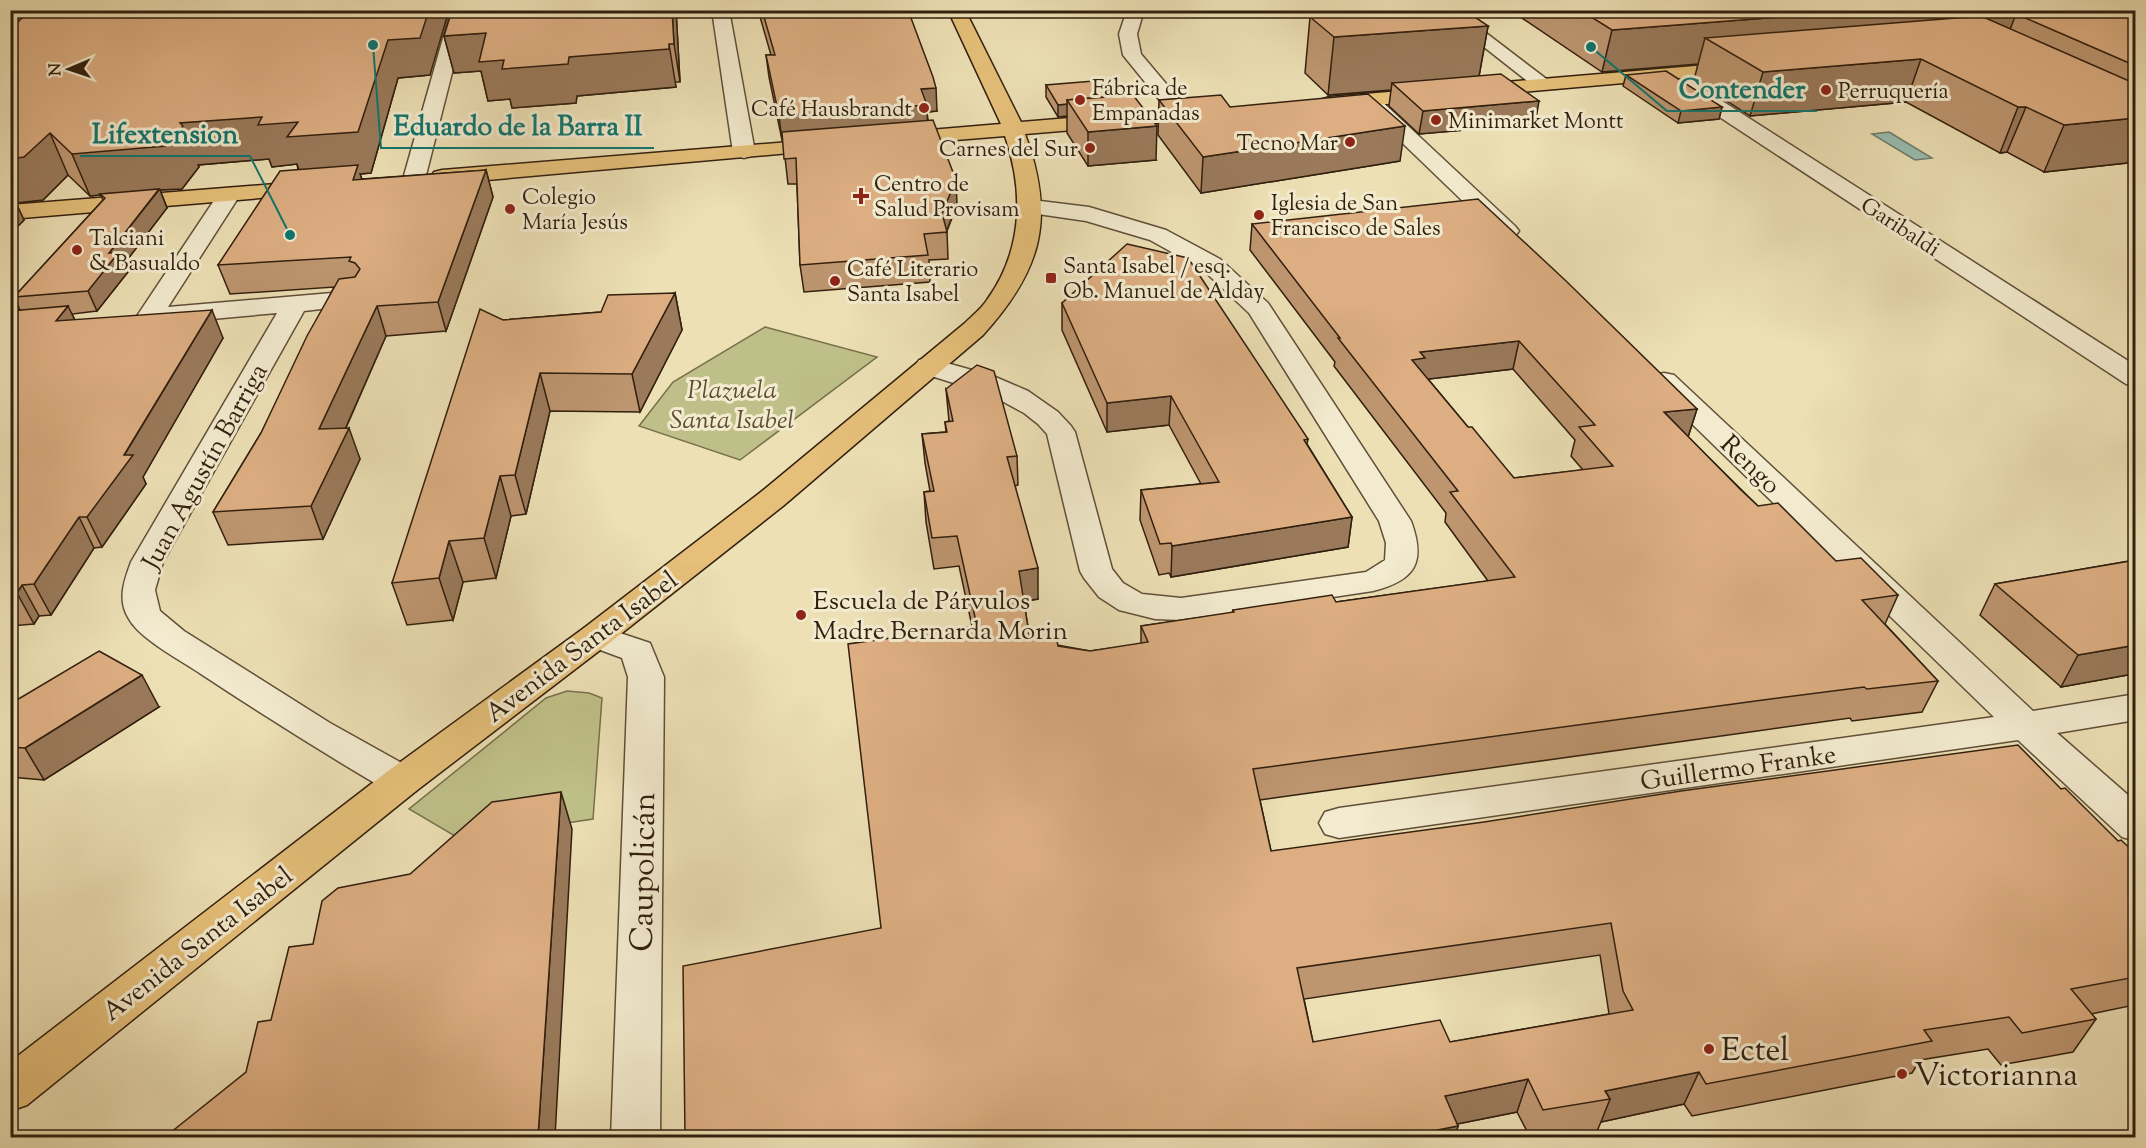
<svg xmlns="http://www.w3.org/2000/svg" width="2146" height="1148" viewBox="0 0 2146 1148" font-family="'Sorts Mill Goudy',serif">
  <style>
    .green { fill: #bfc089; stroke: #78704c; stroke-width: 1.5 }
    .water { fill: #99bdb0; stroke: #6f7e6f; stroke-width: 1.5 }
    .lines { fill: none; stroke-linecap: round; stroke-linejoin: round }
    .minor-casing { stroke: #604f38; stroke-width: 3 }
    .major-casing { stroke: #311f0e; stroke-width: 3 }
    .minor { fill: #f3ebcf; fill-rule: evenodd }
    .major { fill: #e6c07a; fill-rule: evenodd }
    .wall { fill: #bd9670; stroke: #311f0e; stroke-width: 1.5; fill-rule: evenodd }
    .shaded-wall { fill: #9a7a5b; stroke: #311f0e; stroke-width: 1.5 }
    .building { fill: #dcae82; stroke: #311f0e; stroke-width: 1.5; fill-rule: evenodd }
    .poi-dot { fill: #8f2418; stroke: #f3ebcf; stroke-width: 2 }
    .labels { text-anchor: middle; stroke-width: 6; stroke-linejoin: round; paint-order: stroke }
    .far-poi-label { font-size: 22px; fill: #311f0e; stroke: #f3ebcf; text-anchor: start }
    .far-street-label { font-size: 22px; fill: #311f0e; stroke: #f3ebcf }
    .park-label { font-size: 26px; font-style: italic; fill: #5c4f33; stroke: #f3ebcf }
    .street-label { font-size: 26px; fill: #311f0e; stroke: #f3ebcf }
    .poi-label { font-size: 26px; fill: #311f0e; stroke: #f3ebcf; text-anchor: start }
    .near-street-label { font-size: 32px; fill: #311f0e; stroke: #f3ebcf }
    .near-poi-label { font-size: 32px; fill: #311f0e; stroke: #f3ebcf; text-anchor: start }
    .leader { fill: none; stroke: #0f766e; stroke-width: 2 }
    .callout-dot { fill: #0f766e; stroke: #f3ebcf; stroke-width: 2 }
    .callout-label { font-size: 27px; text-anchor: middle; font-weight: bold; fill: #0f766e; stroke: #f3ebcf; stroke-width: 6; stroke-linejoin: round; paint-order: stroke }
  </style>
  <rect width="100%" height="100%" fill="#ede0b5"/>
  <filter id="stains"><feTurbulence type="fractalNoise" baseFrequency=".00333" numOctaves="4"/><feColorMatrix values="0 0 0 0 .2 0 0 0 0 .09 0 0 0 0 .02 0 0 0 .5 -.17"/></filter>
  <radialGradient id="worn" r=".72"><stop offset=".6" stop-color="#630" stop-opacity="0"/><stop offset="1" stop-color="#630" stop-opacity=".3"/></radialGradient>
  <!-- green -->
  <g class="green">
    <path d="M765 327 877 357 740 460 639 426 673 382Z"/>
    <path d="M567 691 589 693 602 698 593 819 460 839 409 809 546 698Z"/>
  </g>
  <!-- water -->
  <path class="water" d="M1889 132 1932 158 1915 160 1872 134Z"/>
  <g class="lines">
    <defs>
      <g id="minor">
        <path d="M451 10H468L425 179 422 184 414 186 406 184 403 179Z"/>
        <path d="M712 10H729L755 152 751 156 744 158 737 156 733 152Z"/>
        <path d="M1127 10H1144L1137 34 1141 54 1189 111 1192 115 1189 119H1175L1123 55 1119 34Z"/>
        <path d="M1437 10H1456L1553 84 1550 88H1536Z"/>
        <path d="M1684 79 1691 81 2136 366V386L2126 384 1677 89 1674 85 1677 81Z"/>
        <path d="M1370 95 1377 97 1515 226 1519 231 1515 236 1507 238 1499 236 1363 105 1360 101 1363 97Z"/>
        <path d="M229 188 237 190 240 195 168 307 355 291 364 294 368 299 364 304 304 311 163 562 155 590 160 611 184 631 330 723 416 771 421 781 416 791 402 795 388 791C325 754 263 715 201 674 182 661 140 639 129 619 117 600 124 581 131 562L277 313 168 323C158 320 151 324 141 321L137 316 221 190Z"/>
        <path d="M1032 200 1089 207 1166 230 1220 259 1268 303 1411 521C1426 562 1416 580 1373 591L1181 620 1155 619 1119 610 1099 597 1084 578 1080 571 1047 434 1038 424 1024 413 991 395 919 372 915 366 919 360 929 358 993 376 1028 391 1058 412 1071 426 1075 432 1112 569 1123 583 1142 594 1181 598 1366 572 1385 560 1386 543 1379 521 1249 313 1202 269 1150 240 1086 221 1024 212 1021 207 1024 202Z"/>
        <path d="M1664 373 1674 375 2033 711 2136 694V720L2057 733 2136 802V841L2122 837 2018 740 1339 838 1325 834 1319 823 1325 812 1339 808 1994 717 1654 387 1650 381 1654 375Z"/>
        <path d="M596 625 650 643 664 677 660 1138H611L628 677 622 658 584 644 579 636 584 628Z"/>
      </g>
      <g id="major">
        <path d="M948 10H965L1021 122 1204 107 1211 109 1214 113 1211 117 1204 119 1025 134C1056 218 1042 270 983 335L783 506 608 644 416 791 27 1105 10 1111V1062L388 771 584 628 761 492 965 323C972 316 981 309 987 300 1023 250 1024 192 1005 136L894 145 887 143 884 139 887 135 894 133 1001 124Z"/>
        <path d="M1742 62 1749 64 1751 68 1749 72 1330 109 1323 107 1320 103 1323 99 1330 97Z"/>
        <path d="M827 139 834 141 837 145 834 149 442 184 434 182 431 177 434 172 442 170Z"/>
        <path d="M313 181 321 183 324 188 321 193 10 219V205Z"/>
      </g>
    </defs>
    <!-- minor casing -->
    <use href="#minor" class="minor-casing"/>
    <!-- major casing -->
    <use href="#major" class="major-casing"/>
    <!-- minor -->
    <use href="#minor" class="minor"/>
    <!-- major -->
    <use href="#major" class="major"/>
  </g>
  <!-- wall -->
  <g class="wall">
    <path d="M10 10 430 75 398 78 371 173 360 174 362 179 486 170 493 197 446 331 386 336 346 428 360 459 323 539 228 545 213 512 261 433 334 287 230 294 218 265 298 170 297 164 272 167 269 159 198 165 199 167 182 189 160 190 167 208 124 264 128 272 97 311 72 314 75 320 223 338 143 477 146 484 102 547 94 548 51 615 39 616 34 624 10 626V311L20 310 14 297 103 200 101 195 90 196 68 175 43 200 16 203 24 220 10 234Z"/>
    <path d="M452 10H676L680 82H675L676 87 577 96 576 103 512 108 510 99 488 101 481 71 454 73 444 36Z"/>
    <path d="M758 10H908L937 111 927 112 928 120 957 205 947 231 948 259 929 260 930 282 804 292 800 265 797 184H788L783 140H782L769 77 766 55H771Z"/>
    <path d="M1339 10H1464L1488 26 1479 76 1535 124 1419 134 1389 106 1391 90 1328 95 1305 73 1310 17 1338 15Z"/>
    <path d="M1510 10H2136V162L2044 172 2007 152 2000 153 1906 102 1750 116 1694 80 1698 64 1602 72Z"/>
    <path d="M1626 75 1722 107 1719 119 1678 123 1623 86Z"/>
    <path d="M1046 85 1156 160 1088 166 1067 133V116L1058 117 1046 97Z"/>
    <path d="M1159 100 1230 107 1400 161 1201 193 1158 135Z"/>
    <path d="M1252 224 1697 409 1688 437 1758 506 1836 561 1898 595 1885 624 1938 681 1922 712 1852 721 1850 718 1750 732 1260 800 1271 851 2061 789 2118 841 2136 854V1007L2134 1005 2091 1014 2096 1019 2073 1052 2001 1065 1988 1049 1920 1060 1912 1073 1692 1116 1684 1104 1601 1122 1597 1131 1559 1137H1530L1517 1112 1457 1124 1458 1126 1455 1137H685L881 928 972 626 959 566 934 569 926 522 924 492 930 491 925 463 922 434 946 432 945 422 949 421 946 389 1017 456 1018 485 1015 486 1038 599 1024 601 1030 640 1090 651 1141 644V626L1232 613 1233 610 1336 602 1488 581 1445 522 1446 513 1334 366 1335 362 1250 250ZM1513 369 1575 440 1571 456 1583 470 1514 478 1468 427 1428 379ZM1600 955 1609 1014 1450 1042H1313L1304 999Z"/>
    <path d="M675 293 682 330 640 412 550 411 526 514 511 516 496 578 463 582 453 620 407 625 392 583 503 320 601 312Z"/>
    <path d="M1062 303 1308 439 1307 444 1352 517 1348 547 1171 577 1169 573 1159 575 1140 520 1141 490 1201 484 1169 425 1107 432 1062 330Z"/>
    <path d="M2136 560V676L2133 674 2061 687 1980 615 1995 584Z"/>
    <path d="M10 676 18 700 159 707 44 780 10 777Z"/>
  </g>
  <!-- shaded-wall -->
  <g class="shaded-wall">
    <path d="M10 10H55L10 56Z"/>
    <path d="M429 10H449L430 75 398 78 371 173 360 174 366 192 302 179 297 164 272 167 269 159 198 165 199 167 182 189 160 190 167 208 124 264 128 272 97 311 88 291 109 253 158 191 100 194 101 195 90 196 72 154 180 123 388 40Z"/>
    <path d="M672 10H676L680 82 674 44Z"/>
    <path d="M1871 10H1952L1939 45 1705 38 1698 64 1602 72 1612 30Z"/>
    <path d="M1985 10H2136L2016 14 2006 40 1973 42Z"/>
    <path d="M1488 26 1478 82 1392 83 1391 90 1328 95 1334 37Z"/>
    <path d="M486 33 569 57 669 44 676 87 577 96 576 103 512 108 510 99 488 101 481 71 454 73 444 36Z"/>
    <path d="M1921 59 1906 102 1750 116 1763 72Z"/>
    <path d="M936 88 937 111 927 112 928 128 782 140 779 116 921 89Z"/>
    <path d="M1539 101 1535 124 1419 134 1423 111Z"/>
    <path d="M1067 104V116L1058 117V105Z"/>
    <path d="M1722 107 1719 119 1678 123 1681 111Z"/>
    <path d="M2018 107H2026L2007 152 2000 153Z"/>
    <path d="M2136 118V162L2044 172 2064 125Z"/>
    <path d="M1157 126 1156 160 1088 166V132Z"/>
    <path d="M1405 126 1400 161 1201 193 1203 157Z"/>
    <path d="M50 133 68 175 43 200 16 203 24 220 10 234V159Z"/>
    <path d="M486 170 493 197 446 331 438 302Z"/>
    <path d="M956 180 957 205 946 232 942 213Z"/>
    <path d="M675 293 682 330 640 412 632 374Z"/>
    <path d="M68 306 81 333 56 321Z"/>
    <path d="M377 306 386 336 331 461 319 429Z"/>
    <path d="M212 310 223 338 143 477 146 484 102 547 87 517Z"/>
    <path d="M1519 341 1513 369 1421 380 1412 360 1420 352Z"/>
    <path d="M540 373 550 411 526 514 515 475Z"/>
    <path d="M1171 396 1169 425 1107 432V403Z"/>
    <path d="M1697 409 1688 437 1664 412Z"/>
    <path d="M349 428 360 459 323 539 311 506Z"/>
    <path d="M500 476 511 516 496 578 484 538Z"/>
    <path d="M79 517 94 548 51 615 34 584Z"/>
    <path d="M1352 517 1348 547 1171 577 1172 546Z"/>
    <path d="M449 541 463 582 453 620 439 578Z"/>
    <path d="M1038 568V599L1020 602 1019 571Z"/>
    <path d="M22 585 39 616 34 624 17 593Z"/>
    <path d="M2136 645V669L2133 674 2061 687 2078 655Z"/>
    <path d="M142 675 159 707 44 780 25 748Z"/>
    <path d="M10 676 29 736 10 706Z"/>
    <path d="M561 792 572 829 555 1137H538Z"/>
    <path d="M1699 1072 1684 1104 1601 1122 1610 1099 1605 1091Z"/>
    <path d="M1528 1079 1517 1112 1437 1128 1445 1096Z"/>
    <path d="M1458 1126 1455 1137H1401Z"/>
  </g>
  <!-- building -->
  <g class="building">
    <path d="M30 10H429L420 38 388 40 358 132 287 137 298 122 258 125 262 117 180 123 183 126 166 146 72 154 50 133 24 157 10 159V30Z"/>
    <path d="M452 10H672L674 44H669V49L569 57 568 64 502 69 504 60 479 62 486 33 444 36Z"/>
    <path d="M762 10H908L933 77 936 88 921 89 927 105 779 116 766 55H775Z"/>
    <path d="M1341 10H1464L1488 26 1334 37 1310 17 1341 15Z"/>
    <path d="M1580 10H1871L1612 30Z"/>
    <path d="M2054 10H2136V66L2016 14Z"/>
    <path d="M1981 16 2136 84V118L2064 125 2026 107H2018L1921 59 1763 72 1705 38Z"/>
    <path d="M1666 71 1722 107 1681 111 1626 75Z"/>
    <path d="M1501 74 1539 101 1423 111 1392 83Z"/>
    <path d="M1106 80 1118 96 1067 100V104L1058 105 1046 85Z"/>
    <path d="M1368 94 1405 126 1203 157 1159 100 1221 95 1230 107Z"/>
    <path d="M1133 95 1157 126 1088 132 1067 100Z"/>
    <path d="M933 120 956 180 942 213 947 232 924 234 928 255 800 265 796 158 784 159 782 132Z"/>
    <path d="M358 165 353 180 486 170 438 302 377 306 319 429 349 428 311 506 213 512 261 433 307 336 339 279 355 277 360 269 355 263 349 261 351 257 218 265 280 171Z"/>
    <path d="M159 189 109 253 119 252 88 291 14 297 105 198 100 194Z"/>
    <path d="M1478 199 1565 280 1697 409 1664 412 1741 490 1758 506 1778 503 1836 561 1861 558 1898 595 1862 600 1938 681 1867 689 1864 687 1763 700 1253 769 1271 851 1484 822 1681 791 2018 745 2061 789 2065 788 2118 841 2121 840 2136 854V977L2071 989 2096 1019 2022 1033 2009 1017 1924 1030 1932 1041 1706 1084 1699 1072 1605 1091 1610 1099 1543 1110 1528 1079 1445 1096 1458 1126 1401 1137H685L683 966 881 928 848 644 977 626 957 536 932 538 924 492 934 491 922 434 947 432 945 422 953 421 946 389 977 365 994 371 1017 456 1007 457 1038 568 1019 571 1030 640 1056 636 1058 646 1090 651 1148 642 1141 626 1234 612 1233 610 1332 595 1336 602 1515 577 1450 492 1458 491 1338 338H1340L1252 224ZM1519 341 1595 425 1579 427 1613 466 1514 478 1472 427H1468L1412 360 1425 358 1420 352ZM1611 923 1623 991 1633 1010 1450 1042 1440 1020 1313 1042 1297 968Z"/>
    <path d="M1127 244 1188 258 1308 439 1304 440 1352 517 1172 546 1171 543 1160 544 1141 490 1219 482 1171 396 1107 403 1062 303Z"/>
    <path d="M675 293 632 374 540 373 515 475 500 476 484 538 449 541 439 578 392 583 480 309 503 320 601 312 608 295Z"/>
    <path d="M68 306 56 321 212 310 124 455H133L87 517H79L34 584 22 585 17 593H10V311Z"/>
    <path d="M2136 560V645L2078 655 1995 584Z"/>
    <path d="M99 651 142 675 25 748 10 747V704Z"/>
    <path d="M561 792 538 1137H165L246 1072 258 1022 271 1020 289 947 313 944 322 901 338 888 410 874 492 802Z"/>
  </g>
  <!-- markers -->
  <g class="poi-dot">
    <circle cx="1826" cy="90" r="6"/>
    <circle cx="1080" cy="100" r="6"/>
    <circle cx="924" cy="108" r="6"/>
    <circle cx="1436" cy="120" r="6"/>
    <circle cx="1350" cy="142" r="6"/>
    <circle cx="1090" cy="148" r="6"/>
    <path d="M858 187h6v6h6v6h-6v6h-6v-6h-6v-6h6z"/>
    <circle cx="510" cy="209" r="6"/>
    <circle cx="1259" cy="215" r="6"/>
    <circle cx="77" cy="250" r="6"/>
    <rect x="1045" y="272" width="12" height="12" rx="3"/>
    <circle cx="835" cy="281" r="6"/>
    <circle cx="801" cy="615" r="6"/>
    <circle cx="1709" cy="1049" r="6"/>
    <circle cx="1902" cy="1074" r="6"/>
  </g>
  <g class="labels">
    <!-- far-poi labels -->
    <g class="far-poi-label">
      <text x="1092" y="95">Fábrica de<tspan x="1092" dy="25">Empanadas</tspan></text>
      <text x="1838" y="98">Perruquería</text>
      <text x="912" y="116" text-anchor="end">Café Hausbrandt</text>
      <text x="1448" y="128">Minimarket Montt</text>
      <text x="1338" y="150" text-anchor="end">Tecno Mar</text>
      <text x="1078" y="156" text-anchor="end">Carnes del Sur</text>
      <text x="874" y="191">Centro de<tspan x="874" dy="25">Salud Provisam</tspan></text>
      <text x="522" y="204">Colegio<tspan x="522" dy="25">María Jesús</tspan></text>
      <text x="1271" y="210">Iglesia de San<tspan x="1271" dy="25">Francisco de Sales</tspan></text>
      <text x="89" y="245">Talciani<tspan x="89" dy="25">&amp; Basualdo</tspan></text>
      <text x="1063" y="273">Santa Isabel / esq.<tspan x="1063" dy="25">Ob. Manuel de Alday</tspan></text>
      <text x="847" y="276">Café Literario<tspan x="847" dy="25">Santa Isabel</tspan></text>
    </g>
    <!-- far-street labels -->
    <g class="far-street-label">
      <text transform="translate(1901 226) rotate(33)" y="8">Garibaldi</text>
    </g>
    <!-- park labels -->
    <g class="park-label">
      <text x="732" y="398">Plazuela<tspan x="732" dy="30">Santa Isabel</tspan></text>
    </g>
    <!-- street labels -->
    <g class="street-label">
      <text transform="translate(1751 464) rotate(44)" y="9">Rengo</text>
      <text transform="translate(204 466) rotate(-61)" y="9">Juan Agustín Barriga</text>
      <text transform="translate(581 646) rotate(-37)" y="9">Avenida Santa Isabel</text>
      <text transform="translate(1738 767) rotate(-8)" y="9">Guillermo Franke</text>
      <text transform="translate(197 943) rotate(-38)" y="9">Avenida Santa Isabel</text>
    </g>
    <!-- poi labels -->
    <g class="poi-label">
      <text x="813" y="609">Escuela de Párvulos<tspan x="813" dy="30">Madre Bernarda Morin</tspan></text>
    </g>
    <!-- near-street labels -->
    <g class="near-street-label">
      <text transform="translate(642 872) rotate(-89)" y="11">Caupolicán</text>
    </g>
    <!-- near-poi labels -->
    <g class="near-poi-label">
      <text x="1721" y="1060">Ectel</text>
      <text x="1914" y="1085">Victorianna</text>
    </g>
  </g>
  <!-- callouts -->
  <path class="leader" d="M1591 47L1667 111H1817M373 45L381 148H654M290 235L250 156H80"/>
  <g class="callout-dot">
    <circle cx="1591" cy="47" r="6"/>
    <circle cx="373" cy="45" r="6"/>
    <circle cx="290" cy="235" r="6"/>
  </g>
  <g class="callout-label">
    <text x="1742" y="98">Contender</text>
    <text x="518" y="135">Eduardo de la Barra II</text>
    <text x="165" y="143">Lifextension</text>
  </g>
  <!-- margin -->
  <rect width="2146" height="1148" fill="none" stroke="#ede0b5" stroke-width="36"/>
  <rect x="12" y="12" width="2122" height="1124" fill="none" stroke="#311f0e" stroke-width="3"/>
  <rect x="18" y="18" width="2110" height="1112" fill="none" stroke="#311f0e" stroke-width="1.5"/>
  <!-- north arrow -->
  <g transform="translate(69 69) rotate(268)" stroke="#f3ebcf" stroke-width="4.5" paint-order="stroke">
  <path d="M0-4.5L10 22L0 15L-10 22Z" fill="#311f0e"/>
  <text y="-9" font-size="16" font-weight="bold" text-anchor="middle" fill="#311f0e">N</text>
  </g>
  <rect width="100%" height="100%" filter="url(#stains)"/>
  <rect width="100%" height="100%" fill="url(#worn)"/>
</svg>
